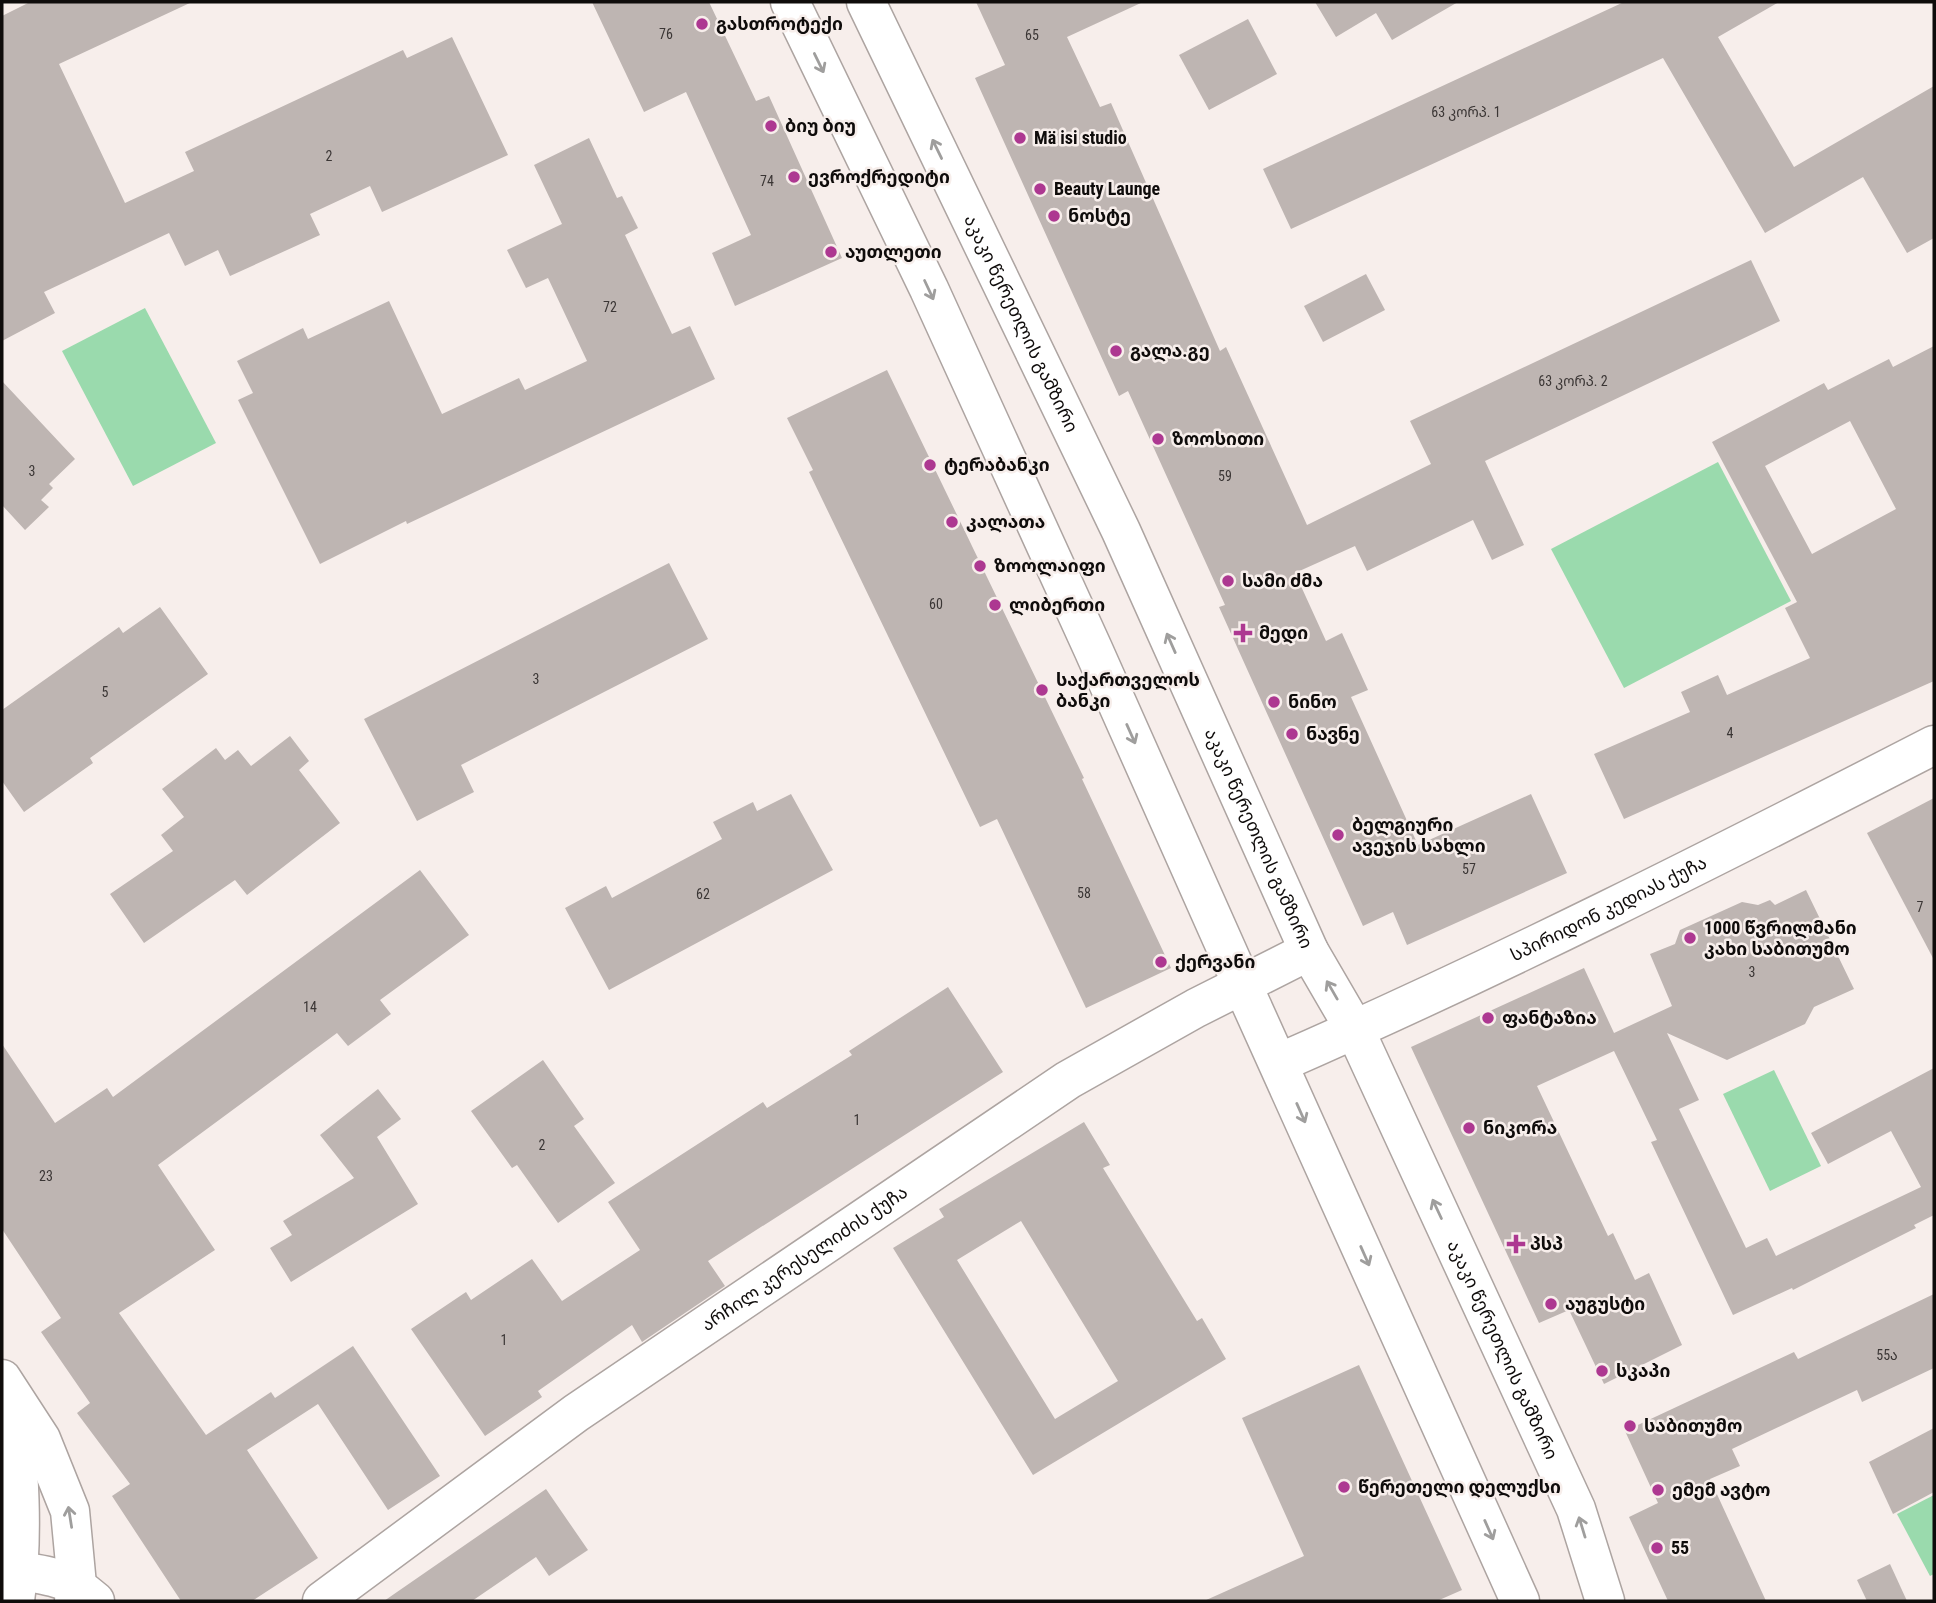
<svg xmlns="http://www.w3.org/2000/svg" width="1936" height="1603" viewBox="0 0 1936 1603" font-family="'Roboto Condensed','Noto Sans Georgian',sans-serif">
  <style>
    .green { fill: #9adaad }
    .building { fill: #beb5b2; fill-rule: evenodd }
    .lines { fill: none; stroke-linecap: round; stroke-linejoin: round }
    .street-casing { stroke: #ada4a1; stroke-width: 41 }
    .secondary-casing { stroke: #ada4a1; stroke-width: 41 }
    .street { stroke: #fff; stroke-width: 38 }
    .secondary { stroke: #fff; stroke-width: 38 }
    .oneway { stroke: #9f9e9d }
    .poi-dot { fill: #ad3891; stroke: #f7eeeb; stroke-width: 2.5 }
    .labels { text-anchor: middle; stroke-width: 5; stroke-linejoin: round; paint-order: stroke }
    .number-label { font-size: 14px; fill: #3b3635 }
    .poi-label { font-size: 18px; font-weight: bold; fill: #0f0c0b; stroke: #f7eeeb; text-anchor: start }
    .street-label { font-size: 18px; fill: #0f0c0b; stroke: #f7eeeb }
  </style>
  <rect width="100%" height="100%" fill="#f7eeeb"/>
  <!-- green -->
  <g class="green">
    <path d="M145 308 216 443 133 486 62 351Z"/>
    <path d="M1718 462 1791 601 1624 688 1551 549Z"/>
    <path d="M1774 1070 1821 1166 1770 1191 1723 1094Z"/>
    <path d="M1934 1495V1574L1930 1576 1897 1514Z"/>
  </g>
  <!-- building -->
  <g class="building">
    <path d="M30 2H192L59 64 125 203 194 171 185 152 403 50 407 58 452 37 508 155 382 212 370 186 310 214 320 235 230 276 218 250 185 266 169 233 44 292 55 313 2 341V16Z"/>
    <path d="M592 2H709L756 101 769 96 842 258 735 306 712 253 751 235 686 92 644 112Z"/>
    <path d="M976 2H1143L1067 37 1100 107 1111 103 1220 351 1226 347 1307 525 1431 464 1410 421 1751 260 1780 321 1485 461 1524 545 1492 560 1473 520 1367 571 1355 546 1295 573 1326 641 1342 633 1368 690 1351 697 1418 845 1531 794 1567 873 1407 945 1393 912 1363 926 1219 607 1225 605 1128 391 1119 396 975 78 1005 65Z"/>
    <path d="M1315 2H1458L1392 40 1376 13 1336 37Z"/>
    <path d="M1624 2H1779L1718 37 1794 167 1934 86V238L1907 253 1863 177 1765 233 1663 58 1291 229 1263 169Z"/>
    <path d="M1248 19 1277 74 1209 110 1179 55Z"/>
    <path d="M589 138 617 198 622 196 638 228 625 235 672 334 690 326 715 379 407 524 406 521 320 564 238 400 253 393 237 361 303 328 308 339 389 301 442 414 519 378 525 390 587 361 548 278 526 288 507 250 562 224 534 165Z"/>
    <path d="M1366 274 1385 310 1323 342 1304 306Z"/>
    <path d="M1934 346V681L1624 819 1594 754 1690 712 1681 692 1718 675 1727 695 1810 658 1785 608 1797 602 1712 442 1824 383 1828 390 1889 359 1893 367ZM1850 421 1896 509 1812 554 1765 466Z"/>
    <path d="M887 370 1084 778 1082 779 1171 968 1086 1008 997 819 980 827 809 472 813 470 787 418Z"/>
    <path d="M2 381 75 459 49 484 53 488 41 500 49 507 25 530 2 505Z"/>
    <path d="M669 563 708 639 461 765 474 792 417 821 364 719Z"/>
    <path d="M160 607 208 674 90 758 93 763 24 812 2 781V710L119 627 123 633Z"/>
    <path d="M290 736 309 761 299 770 340 823 247 895 235 880 144 943 110 894 173 851 161 835 184 817 162 789 216 748 225 760 238 750 251 766Z"/>
    <path d="M791 794 833 870 609 990 565 908 606 886 612 898 722 839 713 822 753 802 757 811Z"/>
    <path d="M1934 798V960L1867 833Z"/>
    <path d="M420 870 469 935 380 1000 391 1014 348 1046 337 1033 158 1165 215 1250 119 1313 206 1435 271 1392 275 1398 353 1346 440 1476 388 1510 318 1404 247 1450 318 1558 252 1601H181L112 1496 130 1484 77 1413 90 1403 41 1332 61 1318 2 1229V1044L55 1123 107 1088 113 1097Z"/>
    <path d="M1806 890 1854 989 1814 1007 1805 1024 1727 1060 1667 1033 1699 1100 1679 1109 1746 1248 1767 1238 1776 1256 1921 1187 1891 1131 1828 1164 1811 1133 1934 1068V1215L1914 1225 1916 1228 1793 1290 1792 1288 1733 1315 1651 1142 1657 1140 1614 1051 1537 1086 1608 1236 1613 1233 1635 1280 1649 1273 1682 1345 1604 1384 1569 1310 1539 1323 1411 1047 1584 968 1614 1033 1672 1006 1650 954 1675 944 1680 930 1742 902 1758 905 1770 900 1775 905Z"/>
    <path d="M948 987 1003 1072 708 1261 725 1286 642 1342 632 1325 538 1391 542 1397 485 1436 411 1329 466 1292 471 1300 532 1259 562 1301 640 1250 608 1202 763 1102 767 1108 852 1055 849 1051Z"/>
    <path d="M543 1060 584 1119 574 1126 615 1183 558 1223 517 1165 512 1168 471 1111Z"/>
    <path d="M378 1089 401 1119 377 1137 418 1204 291 1282 270 1248 292 1235 283 1221 354 1178 320 1135Z"/>
    <path d="M1084 1122 1110 1165 1103 1168 1197 1321 1202 1318 1226 1359 1033 1475 893 1248 944 1217 939 1209ZM1021 1221 1118 1381 1055 1419 957 1260Z"/>
    <path d="M1934 1294V1368L1862 1402 1857 1390 1732 1449 1740 1466 1710 1479 1766 1601H1668L1629 1517 1658 1503 1625 1431 1794 1352 1798 1359Z"/>
    <path d="M1359 1365 1462 1590 1437 1601H1204L1304 1556 1242 1418Z"/>
    <path d="M1934 1428V1492L1893 1514 1869 1462Z"/>
    <path d="M546 1489 588 1550 549 1576 536 1557 472 1601H384Z"/>
    <path d="M1890 1564 1907 1601H1867L1857 1580Z"/>
  </g>
  <g class="lines">
    <defs>
      <g id="street">
        <path id="s1" d="M1279 1063C1501 966 1718 856 1934 745"/>
        <path d="M19 1571C53 1576 69 1578 95 1601"/>
        <path id="s2" d="M322 1601 576 1413 1068 1080 1196 1008 1309 951"/>
      </g>
      <g id="secondary">
        <path d="M790 2 929 289 1093 649 1242 984 1520 1601"/>
        <path id="s3" d="M866 2 1121 531 1309 951 1355 1030 1576 1509 1605 1601"/>
        <path d="M2 1379 41 1439 70 1511 77 1585 74 1601"/>
        <path d="M12 1400C19 1467 24 1534 15 1601"/>
      </g>
    </defs>
    <!-- street casing -->
    <use href="#street" class="street-casing"/>
    <!-- secondary casing -->
    <use href="#secondary" class="secondary-casing"/>
    <!-- street -->
    <use href="#street" class="street"/>
    <!-- secondary -->
    <use href="#secondary" class="secondary"/>
  </g>
  <!-- one-way arrows -->
  <defs><path id="oneway-shaft" d="M-6 0H5M1.5-3L5.5 0L1.5 3" fill="none" stroke-width="1.6" stroke-linecap="round" stroke-linejoin="round" transform="scale(1.75)"/></defs>
  <g class="oneway">
    <use href="#oneway-shaft" transform="translate(819 63) rotate(64)"/>
    <use href="#oneway-shaft" transform="translate(937 149) rotate(-116)"/>
    <use href="#oneway-shaft" transform="translate(929 290) rotate(65)"/>
    <use href="#oneway-shaft" transform="translate(1171 643) rotate(-114)"/>
    <use href="#oneway-shaft" transform="translate(1131 734) rotate(66)"/>
    <use href="#oneway-shaft" transform="translate(1332 990) rotate(-120)"/>
    <use href="#oneway-shaft" transform="translate(1301 1113) rotate(66)"/>
    <use href="#oneway-shaft" transform="translate(1437 1209) rotate(-115)"/>
    <use href="#oneway-shaft" transform="translate(1365 1256) rotate(66)"/>
    <use href="#oneway-shaft" transform="translate(70 1517) rotate(-99)"/>
    <use href="#oneway-shaft" transform="translate(1582 1527) rotate(-107)"/>
    <use href="#oneway-shaft" transform="translate(1489 1530) rotate(66)"/>
  </g>
  <!-- markers -->
  <g class="poi-dot">
    <circle cx="702" cy="24" r="7"/>
    <circle cx="771" cy="126" r="7"/>
    <circle cx="1020" cy="138" r="7"/>
    <circle cx="794" cy="177" r="7"/>
    <circle cx="1040" cy="189" r="7"/>
    <circle cx="1054" cy="216" r="7"/>
    <circle cx="831" cy="252" r="7"/>
    <circle cx="1116" cy="351" r="7"/>
    <circle cx="1158" cy="439" r="7"/>
    <circle cx="930" cy="465" r="7"/>
    <circle cx="952" cy="522" r="7"/>
    <circle cx="980" cy="566" r="7"/>
    <circle cx="1228" cy="581" r="7"/>
    <circle cx="995" cy="605" r="7"/>
    <path d="M1239.5 622.5h7v7h7v7h-7v7h-7v-7h-7v-7h7z"/>
    <circle cx="1042" cy="690" r="7"/>
    <circle cx="1274" cy="702" r="7"/>
    <circle cx="1292" cy="734" r="7"/>
    <circle cx="1338" cy="835" r="7"/>
    <circle cx="1690" cy="938" r="7"/>
    <circle cx="1161" cy="962" r="7"/>
    <circle cx="1488" cy="1018" r="7"/>
    <circle cx="1469" cy="1128" r="7"/>
    <path d="M1512.5 1233.5h7v7h7v7h-7v7h-7v-7h-7v-7h7z"/>
    <circle cx="1551" cy="1304" r="7"/>
    <circle cx="1602" cy="1371" r="7"/>
    <circle cx="1630" cy="1426" r="7"/>
    <circle cx="1344" cy="1487" r="7"/>
    <circle cx="1658" cy="1490" r="7"/>
    <circle cx="1657" cy="1548" r="7"/>
  </g>
  <g class="labels">
    <!-- number labels -->
    <g class="number-label">
      <text x="666" y="39">76</text>
      <text x="1032" y="40">65</text>
      <text x="1466" y="117">63 კორპ. 1</text>
      <text x="329" y="161">2</text>
      <text x="767" y="186">74</text>
      <text x="610" y="312">72</text>
      <text x="1573" y="386">63 კორპ. 2</text>
      <text x="32" y="476">3</text>
      <text x="1225" y="481">59</text>
      <text x="936" y="609">60</text>
      <text x="536" y="684">3</text>
      <text x="105" y="697">5</text>
      <text x="1730" y="738">4</text>
      <text x="1469" y="874">57</text>
      <text x="1084" y="898">58</text>
      <text x="703" y="899">62</text>
      <text x="1920" y="912">7</text>
      <text x="1752" y="977">3</text>
      <text x="310" y="1012">14</text>
      <text x="857" y="1125">1</text>
      <text x="542" y="1150">2</text>
      <text x="46" y="1181">23</text>
      <text x="504" y="1345">1</text>
      <text x="1887" y="1360">55ა</text>
    </g>
    <!-- poi labels -->
    <g class="poi-label">
      <text x="716" y="30">გასთროტექი</text>
      <text x="785" y="132">ბიუ ბიუ</text>
      <text x="1034" y="144">Mä isi studio</text>
      <text x="808" y="183">ევროქრედიტი</text>
      <text x="1054" y="195">Beauty Launge</text>
      <text x="1068" y="222">ნოსტე</text>
      <text x="845" y="258">აუთლეთი</text>
      <text x="1130" y="357">გალა.გე</text>
      <text x="1172" y="445">ზოოსითი</text>
      <text x="944" y="471">ტერაბანკი</text>
      <text x="966" y="528">კალათა</text>
      <text x="994" y="572">ზოოლაიფი</text>
      <text x="1242" y="587">სამი ძმა</text>
      <text x="1009" y="611">ლიბერთი</text>
      <text x="1259" y="639">მედი</text>
      <text x="1056" y="686">საქართველოს<tspan x="1056" dy="21">ბანკი</tspan></text>
      <text x="1288" y="708">ნინო</text>
      <text x="1306" y="740">ნავნე</text>
      <text x="1352" y="831">ბელგიური<tspan x="1352" dy="21">ავეჯის სახლი</tspan></text>
      <text x="1704" y="934">1000 წვრილმანი<tspan x="1704" dy="21">კახი საბითუმო</tspan></text>
      <text x="1175" y="968">ქერვანი</text>
      <text x="1502" y="1024">ფანტაზია</text>
      <text x="1483" y="1134">ნიკორა</text>
      <text x="1530" y="1250">პსპ</text>
      <text x="1565" y="1310">აუგუსტი</text>
      <text x="1616" y="1377">სკაპი</text>
      <text x="1644" y="1432">საბითუმო</text>
      <text x="1358" y="1493">წერეთელი დელუქსი</text>
      <text x="1672" y="1496">ემემ ავტო</text>
      <text x="1671" y="1554">55</text>
    </g>
    <!-- street labels -->
    <g class="street-label">
      <text dy="6" stroke="none"><textPath href="#s3" startOffset="357">აკაკი წერეთლის გამზირი</textPath></text>
      <text dy="6" stroke="none"><textPath href="#s3" startOffset="924">აკაკი წერეთლის გამზირი</textPath></text>
      <text dy="6" stroke="none"><textPath href="#s1" startOffset="364">სპირიდონ კედიას ქუჩა</textPath></text>
      <text dy="6" stroke="none"><textPath href="#s2" startOffset="592">არჩილ კერესელიძის ქუჩა</textPath></text>
      <text dy="6" stroke="none"><textPath href="#s3" startOffset="1491">აკაკი წერეთლის გამზირი</textPath></text>
    </g>
  </g>
  <!-- border -->
  <rect width="1936" height="1603" fill="none" stroke="#0f0c0b" stroke-width="7"/>
</svg>
